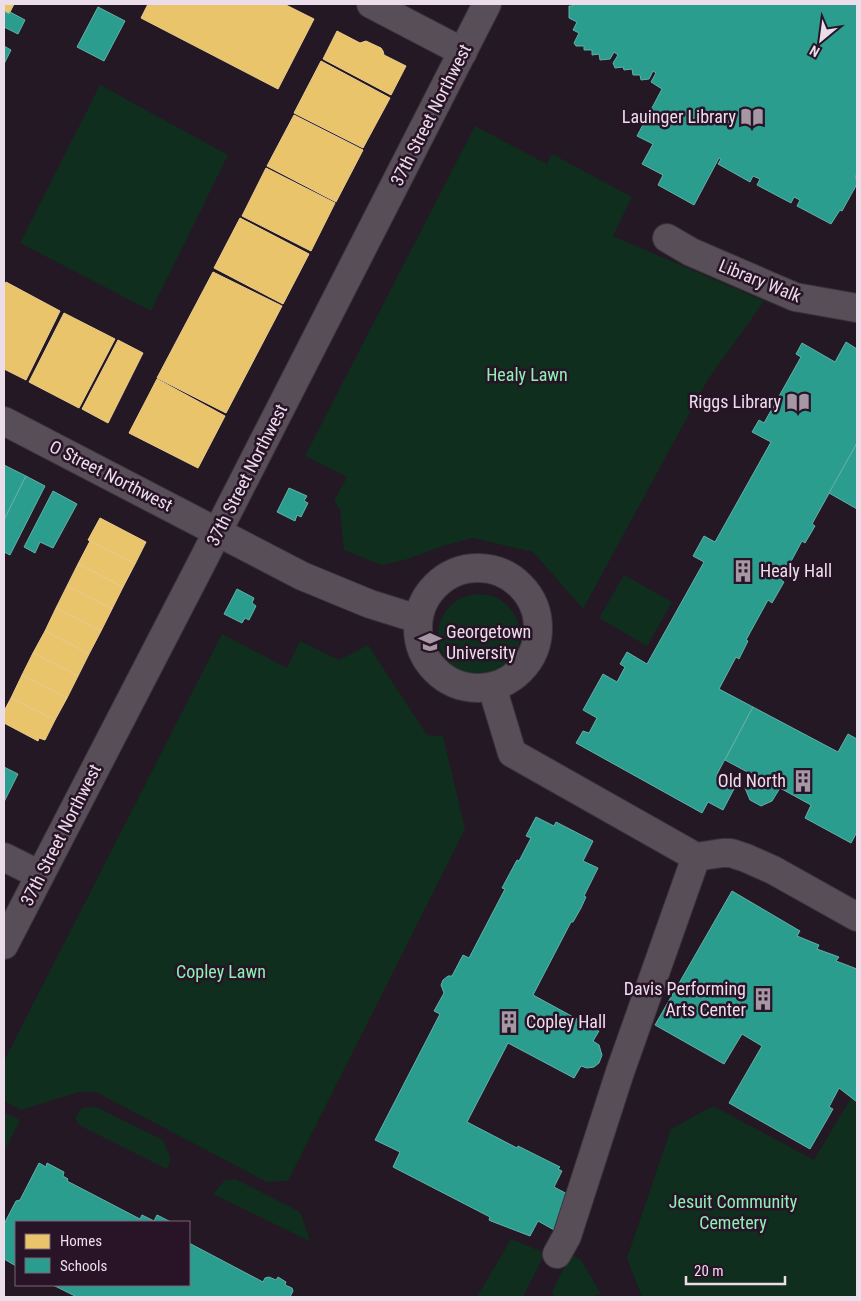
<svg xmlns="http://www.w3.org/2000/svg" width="861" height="1301" viewBox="0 0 861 1301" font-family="'Roboto Condensed',sans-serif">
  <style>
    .green { fill: #0f2e1e }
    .homes { fill: #e9c46a; stroke: #eacc90 }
    .schools { fill: #2a9d8f; stroke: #64b0aa }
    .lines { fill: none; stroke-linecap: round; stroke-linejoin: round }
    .minor-casing { stroke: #3c333c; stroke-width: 30 }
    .minor { stroke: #574e57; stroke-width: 28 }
    .labels { text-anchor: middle; stroke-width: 5; stroke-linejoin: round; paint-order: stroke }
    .street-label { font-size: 18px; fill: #ebddea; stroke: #281327 }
    .poi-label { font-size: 18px; fill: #ebddea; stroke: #281327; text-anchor: end }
    .park-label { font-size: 18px; fill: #8cf1b3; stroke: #281327 }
  </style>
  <rect width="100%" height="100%" fill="#231823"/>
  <!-- green -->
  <g class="green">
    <path d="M100 85 228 155 151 311 20 243Z"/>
    <path d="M475 126 547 164 552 154 632 197 613 236 764 301C746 328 725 354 707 381L583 609 533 552 473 538 443 546 405 560 381 565 344 550 340 510 334 501 347 477 305 456Z"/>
    <path d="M624 575 672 602 647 646 599 618Z"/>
    <circle cx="479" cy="635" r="41"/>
    <path d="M222 634 287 668 300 641 339 660 368 645 427 735 443 736 465 829 288 1181 267 1182 96 1092H79L21 1110 4 1101V1061Z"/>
    <path d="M851 1098 857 1102V1297H642L627 1258 671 1129 713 1106 814 1160Z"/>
    <path d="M96 1107 163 1140 171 1159 167 1169 79 1125 75 1118 82 1108Z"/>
    <path d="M4 1112 20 1120 4 1152Z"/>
    <path d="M236 1179 300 1212 311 1242 213 1194 225 1180Z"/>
    <path d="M511 1239 545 1253 523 1297H477Z"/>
    <path d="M571 1255 581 1260 601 1294 589 1297H554L552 1291Z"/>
  </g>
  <!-- homes -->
  <g class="homes">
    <path d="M4 4H14L9 14 4 11Z"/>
    <path d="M148 4H284L314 19 278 89 141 18Z"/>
    <path d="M337 31 360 43 366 41 381 48 383 51 384 55 406 66 391 95 323 59Z"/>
    <path d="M321 61 390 98 363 148 294 113Z"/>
    <path d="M294 115 363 150 336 202 267 166Z"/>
    <path d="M266 168 335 203 311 251 242 216Z"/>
    <path d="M240 218 309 254 283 304 214 268Z"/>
    <path d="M213 272 282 306 226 413 157 378Z"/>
    <path d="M6 282 60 311 26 380 4 369V286Z"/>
    <path d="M64 313 115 339 79 408 29 382Z"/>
    <path d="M118 340 143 353 108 423 82 409Z"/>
    <path d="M157 379 225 416 198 468 129 433Z"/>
    <path d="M100 518 146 542 135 564 88 540Z"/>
    <path d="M90 541 135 564 123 587 78 564Z"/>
    <path d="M78 564 123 587 112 609 67 586Z"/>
    <path d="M67 586 112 609 101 631 56 608Z"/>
    <path d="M56 608 101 631 89 654 45 631Z"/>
    <path d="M45 631 89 654 78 676 33 653Z"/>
    <path d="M33 653 78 676 67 698 22 675Z"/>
    <path d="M22 675 67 698 55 720 11 698Z"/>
    <path d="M11 698 55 720 45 740 39 738 38 741 4 723V711Z"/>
  </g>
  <!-- schools -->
  <g class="schools">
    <path d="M572 4H857V173L855 178 857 180V184L842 211 840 210 831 224 797 206 800 200 794 197 791 203 757 185 760 179 753 176 750 182 718 164 721 159 719 158 694 205 658 185 663 175 642 164 653 144 637 136 662 89 651 82 656 73 653 71 649 79 641 80 640 75H633L632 69 624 70 623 67 615 68 613 63 618 55 614 52 610 59 600 60 599 54 592 55V50H584V46H576L574 43 579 33 573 30 577 22 569 18V6H573Z"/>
    <path d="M98 7 125 21 104 61 77 47Z"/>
    <path d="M4 11 9 14 10 12 25 20 18 34 4 27Z"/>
    <path d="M4 46 11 50 4 64Z"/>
    <path d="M846 342 857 349V443L812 524 815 526 805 543 802 541 781 580 784 582 772 603 768 600 746 640 748 641 739 659 736 657 719 689 753 707 716 776 720 778V779L735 787 723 810 708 802 702 813 576 743 583 731 589 733 597 718 583 710 603 674 617 682 625 667 620 664 627 652 647 664 704 562 693 556 704 536 715 542 771 442 752 432 759 420 764 423 801 357 796 354 802 343 835 362Z"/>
    <path d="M857 443V509L829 493Z"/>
    <path d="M4 465 26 476 4 520Z"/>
    <path d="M26 476 45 486 10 555 4 552V520Z"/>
    <path d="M289 488 307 496 304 501 308 503 301 517 297 515 295 521 277 512Z"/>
    <path d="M53 491 77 504 53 548 40 542 35 553 24 547Z"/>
    <path d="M237 589 254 598 252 603 256 606 249 620 245 618 242 623 224 614Z"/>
    <path d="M753 707 838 752 848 734 857 739V832L851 843 805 818 811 805 780 788 772 801 761 806 750 800 745 788 753 775 725 760Z"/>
    <path d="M4 767 18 774 4 802Z"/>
    <path d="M536 817 554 826 556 822 593 841 583 861 598 868 584 896 586 897 581 908 573 922H571L533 995 599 1031 593 1041 599 1045 602 1055 599 1063 594 1067 587 1068 581 1066 574 1078 508 1043 467 1122 517 1148 518 1146 560 1167 558 1169 562 1171 554 1187 573 1197 556 1231 538 1221 530 1236 491 1221 489 1220 490 1217 393 1167 400 1152 375 1140 440 1014 434 1011 444 993 441 985 443 980 448 976H452L463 955 469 958 505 889 502 888 517 860 519 861 531 838 526 836Z"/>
    <path d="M732 891 800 931 797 936 819 945 817 949 839 957 836 961 857 969V1102L839 1088 829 1107 833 1109 810 1149 729 1103 762 1046 742 1034 724 1064 655 1025Z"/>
    <path d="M39 1163 46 1167 47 1163 64 1172 63 1176 68 1179 67 1181 140 1219 142 1215 154 1221 157 1215 171 1222H16V1266L4 1259V1224L16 1201 20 1200Z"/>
    <path d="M189 1243 263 1282 265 1278 269 1277 276 1280 278 1277 286 1282 285 1285 292 1288 293 1291 290 1297H77L53 1285H189Z"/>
  </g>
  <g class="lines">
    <defs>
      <g id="minor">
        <path d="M371 4 463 52"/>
        <path d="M667 238 691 252 795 297 857 308"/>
        <path d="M4 421 302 576 370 604 418 619"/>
        <circle cx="478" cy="628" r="60"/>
        <path d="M492 687 512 753 696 857 722 853H731L746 858 773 870 857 917"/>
        <path d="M4 857 40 875"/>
        <path d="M4 945 200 566 487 4"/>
        <path d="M557 1254 567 1236 620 1072 696 857"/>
      </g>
    </defs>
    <!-- minor casing -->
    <use href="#minor" class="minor-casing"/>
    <!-- minor -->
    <use href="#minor" class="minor"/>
  </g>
  <!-- icons -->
  <defs>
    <symbol id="library-bare" viewBox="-9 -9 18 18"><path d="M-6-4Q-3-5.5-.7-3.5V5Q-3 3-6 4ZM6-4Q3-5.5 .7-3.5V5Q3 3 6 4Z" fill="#a598a4" stroke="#281327" stroke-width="2.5" paint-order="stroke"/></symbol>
    <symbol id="building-bare" viewBox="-9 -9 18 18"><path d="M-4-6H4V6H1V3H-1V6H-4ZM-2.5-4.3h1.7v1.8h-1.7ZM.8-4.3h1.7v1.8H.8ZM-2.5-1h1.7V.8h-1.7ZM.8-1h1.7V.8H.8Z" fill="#a598a4" stroke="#281327" stroke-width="2.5" paint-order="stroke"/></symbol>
    <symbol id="university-bare" viewBox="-9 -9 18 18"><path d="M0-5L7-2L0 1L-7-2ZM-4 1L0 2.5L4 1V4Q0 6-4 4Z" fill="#a598a4" stroke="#281327" stroke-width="2.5" paint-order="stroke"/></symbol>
  </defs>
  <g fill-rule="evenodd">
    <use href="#library-bare" x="736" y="101" width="32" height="32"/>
    <use href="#library-bare" x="782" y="386" width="32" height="32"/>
    <use href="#building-bare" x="727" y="555" width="32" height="32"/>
    <use href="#university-bare" x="414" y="626" width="32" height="32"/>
    <use href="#building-bare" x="787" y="765" width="32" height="32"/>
    <use href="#building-bare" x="747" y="983" width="32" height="32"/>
    <use href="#building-bare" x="493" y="1006" width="32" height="32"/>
  </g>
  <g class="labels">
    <!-- street labels -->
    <g class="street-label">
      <text transform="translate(431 115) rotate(-63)" y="6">37th Street Northwest</text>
      <text transform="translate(760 281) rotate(22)" y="6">Library Walk</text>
      <text transform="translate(247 475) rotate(-63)" y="6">37th Street Northwest</text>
      <text transform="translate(111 476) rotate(27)" y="6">O Street Northwest</text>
      <text transform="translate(61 835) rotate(-63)" y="6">37th Street Northwest</text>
    </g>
    <!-- poi labels -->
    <g class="poi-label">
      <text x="736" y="123">Lauinger Library</text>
      <text x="781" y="408">Riggs Library</text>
      <text x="760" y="577" text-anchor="start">Healy Hall</text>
      <text x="446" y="638" text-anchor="start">Georgetown<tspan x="446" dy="21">University</tspan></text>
      <text x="786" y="787">Old North</text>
      <text x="746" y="995">Davis Performing<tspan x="746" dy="21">Arts Center</tspan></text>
      <text x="526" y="1028" text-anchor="start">Copley Hall</text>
    </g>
    <!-- park labels -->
    <g class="park-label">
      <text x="527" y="381">Healy Lawn</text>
      <text x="221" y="978">Copley Lawn</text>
      <text x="733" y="1208">Jesuit Community<tspan x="733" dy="21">Cemetery</tspan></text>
    </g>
  </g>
  <!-- border -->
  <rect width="861" height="1301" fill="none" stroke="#ebddea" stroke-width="10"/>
  <!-- legend -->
  <rect x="15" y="1221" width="175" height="65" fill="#281327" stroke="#766475"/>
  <rect x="25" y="1234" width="25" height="15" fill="#e9c46a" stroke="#766475"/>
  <text x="60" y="1246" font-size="15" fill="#ebddea">Homes</text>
  <rect x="25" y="1258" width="25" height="15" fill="#2a9d8f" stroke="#766475"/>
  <text x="60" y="1271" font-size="15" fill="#ebddea">Schools</text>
  <!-- north arrow -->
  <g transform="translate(821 40) rotate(209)" stroke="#281327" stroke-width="4" paint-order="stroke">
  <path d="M0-4L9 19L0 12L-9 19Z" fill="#ebddea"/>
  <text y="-8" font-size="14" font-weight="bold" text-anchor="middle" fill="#ebddea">N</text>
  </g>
  <!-- scale -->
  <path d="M686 1276v8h99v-8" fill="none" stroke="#ebddea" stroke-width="2.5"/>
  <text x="694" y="1276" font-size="15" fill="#ebddea" stroke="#281327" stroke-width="4" paint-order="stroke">20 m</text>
</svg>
